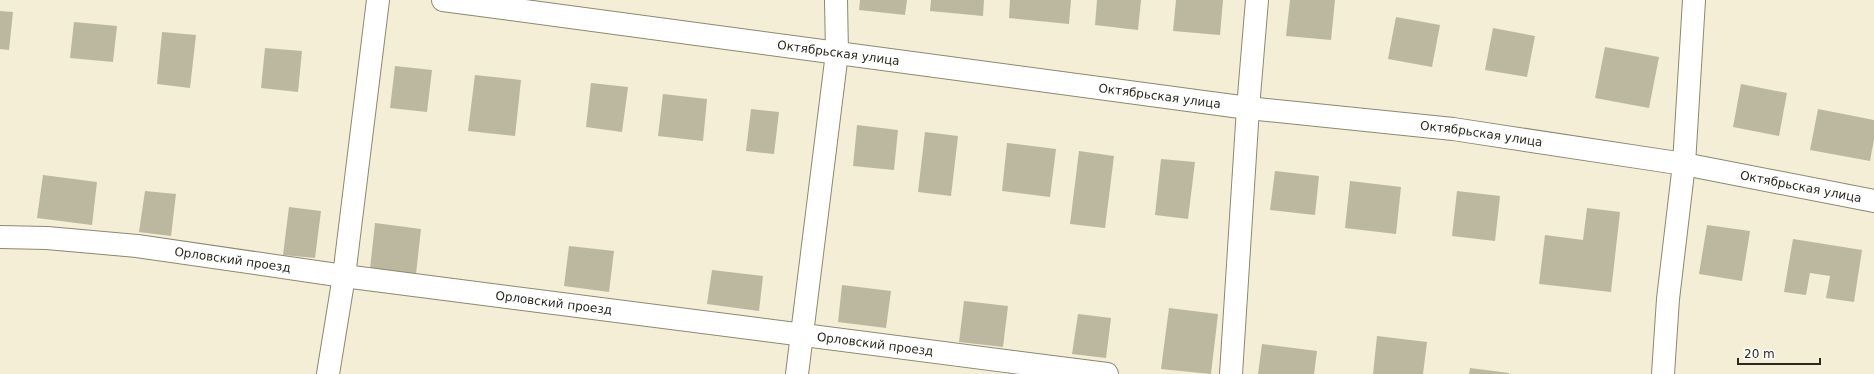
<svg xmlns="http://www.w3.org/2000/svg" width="1874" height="374" viewBox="0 0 1874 374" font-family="'DejaVu Sans',sans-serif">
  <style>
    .building { fill: #bcb8a0 }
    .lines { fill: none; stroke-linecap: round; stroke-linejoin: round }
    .minor-casing { stroke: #8c8871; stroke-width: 24 }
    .minor { stroke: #fff; stroke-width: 22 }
    .labels { text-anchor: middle; stroke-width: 3.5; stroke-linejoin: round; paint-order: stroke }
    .street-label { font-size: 12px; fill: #2b291f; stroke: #fff }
  </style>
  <rect width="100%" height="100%" fill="#f3eed5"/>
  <!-- building -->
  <g class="building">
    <path d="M860 0H907L905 15 859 10Z"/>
    <path d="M931 0H984L983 16 930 11Z"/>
    <path d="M1010 0H1071L1069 24 1009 18Z"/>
    <path d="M1097 0H1141L1138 30 1095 25Z"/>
    <path d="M1176 0H1223L1220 35 1173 31Z"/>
    <path d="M1290 0H1335L1331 40 1286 36Z"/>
    <path d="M0 11 13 12 9 50 0 49Z"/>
    <path d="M1396 17 1440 25 1432 67 1388 59Z"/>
    <path d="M74 22 117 26 113 62 70 58Z"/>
    <path d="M1493 28 1535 36 1527 77 1485 70Z"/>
    <path d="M162 32 196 35 190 88 157 84Z"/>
    <path d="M1605 47 1659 57 1649 108 1595 98Z"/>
    <path d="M265 48 302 51 298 92 261 88Z"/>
    <path d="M395 66 432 70 427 112 390 108Z"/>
    <path d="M475 75 521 80 515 136 468 131Z"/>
    <path d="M591 83 628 87 622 132 586 127Z"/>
    <path d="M1741 84 1787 93 1779 136 1733 127Z"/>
    <path d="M663 94 707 99 703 141 658 136Z"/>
    <path d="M751 109 779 112 774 154 746 151Z"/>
    <path d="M1818 109 1874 120V139L1870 161 1810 150Z"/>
    <path d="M857 125 898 130 894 170 853 166Z"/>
    <path d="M925 132 958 136 951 196 918 192Z"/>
    <path d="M1007 143 1056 149 1050 197 1002 191Z"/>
    <path d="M1079 151 1114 156 1105 228 1070 224Z"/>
    <path d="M1161 159 1195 162 1188 219 1155 215Z"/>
    <path d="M1275 171 1319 176 1315 215 1270 210Z"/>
    <path d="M43 175 97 182 92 225 37 218Z"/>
    <path d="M1350 181 1401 187 1396 234 1345 228Z"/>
    <path d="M145 191 176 194 171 236 139 232Z"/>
    <path d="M1457 191 1500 196 1495 241 1452 236Z"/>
    <path d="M289 207 321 211 315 258 283 255Z"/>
    <path d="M1587 208 1620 212 1611 292 1539 284 1545 235 1583 240Z"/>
    <path d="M375 223 421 229 416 274 370 269Z"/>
    <path d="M1707 225 1750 231 1742 281 1699 274Z"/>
    <path d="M1793 239 1862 250 1854 302 1826 298 1830 276 1810 273 1806 295 1784 292Z"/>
    <path d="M569 246 614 251 609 292 564 286Z"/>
    <path d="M712 270 763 276 759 311 707 304Z"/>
    <path d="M842 285 891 291 886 328 838 322Z"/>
    <path d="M964 301 1008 306 1003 347 959 342Z"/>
    <path d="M1169 308 1218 314 1211 374 1161 369Z"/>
    <path d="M1078 314 1111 318 1106 358 1072 354Z"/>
    <path d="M1377 336 1427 342 1423 374H1373Z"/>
    <path d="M1262 344 1317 351 1314 374H1258Z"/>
    <path d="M1470 368 1509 373V374H1469Z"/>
  </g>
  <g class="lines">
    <defs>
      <g id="minor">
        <path id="s1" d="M443 0 1248 108 1453 129 1684 164 1874 201"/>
        <path id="s2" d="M0 237 47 238 137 246 344 276 1107 374"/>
        <path d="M328 374 344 276 378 0"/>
        <path d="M797 374 837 53 836 0"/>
        <path d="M1231 374 1248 108 1257 0"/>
        <path d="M1663 374 1668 299 1684 164 1694 0"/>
      </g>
    </defs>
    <!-- minor casing -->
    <use href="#minor" class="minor-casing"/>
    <!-- minor -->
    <use href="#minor" class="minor"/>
  </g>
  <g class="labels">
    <!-- street labels -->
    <g class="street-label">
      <text dy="4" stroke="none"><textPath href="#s1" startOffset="399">Октябрьская улица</textPath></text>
      <text dy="4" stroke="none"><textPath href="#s1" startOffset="723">Октябрьская улица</textPath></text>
      <text dy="4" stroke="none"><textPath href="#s1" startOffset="1047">Октябрьская улица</textPath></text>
      <text dy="4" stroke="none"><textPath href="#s1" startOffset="1371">Октябрьская улица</textPath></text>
      <text dy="4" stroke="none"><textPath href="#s2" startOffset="234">Орловский проезд</textPath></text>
      <text dy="4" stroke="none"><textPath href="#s2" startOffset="558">Орловский проезд</textPath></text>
      <text dy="4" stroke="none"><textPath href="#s2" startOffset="882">Орловский проезд</textPath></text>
    </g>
  </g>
  <!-- scale -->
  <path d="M1738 358v6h82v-6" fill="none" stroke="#2b291f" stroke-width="2"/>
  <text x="1744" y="358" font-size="12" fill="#2b291f" stroke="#ffffff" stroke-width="3" paint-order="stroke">20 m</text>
</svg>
